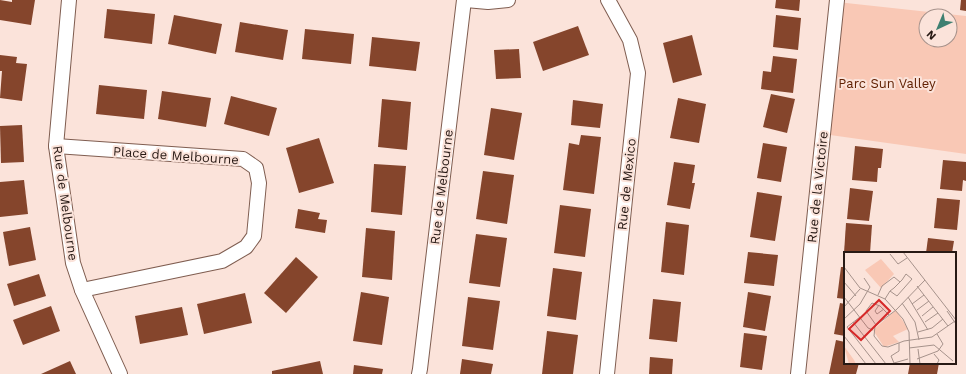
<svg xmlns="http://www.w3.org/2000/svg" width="966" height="374" viewBox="0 0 966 374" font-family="'Work Sans',sans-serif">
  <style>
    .green { fill: #f9c8b5; fill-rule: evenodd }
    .building { fill: #85452c }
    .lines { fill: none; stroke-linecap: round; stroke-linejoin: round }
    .street-casing { stroke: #7f5d50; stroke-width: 16 }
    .street { stroke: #fff; stroke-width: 14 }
    .labels { text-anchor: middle; stroke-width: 4; stroke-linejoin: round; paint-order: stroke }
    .park-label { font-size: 13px; fill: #622204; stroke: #fbe3da }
    .street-label { font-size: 13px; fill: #271914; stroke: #fbe3da }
    .inset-road { fill: none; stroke: #a6928b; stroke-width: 1 }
    .view { fill: #d62828; fill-opacity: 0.15; stroke: #d62828; stroke-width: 2 }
    .inset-edge { fill: none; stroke: #271914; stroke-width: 2 }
  </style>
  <rect width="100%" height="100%" fill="#fbe3da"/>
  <!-- green -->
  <path class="green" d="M837 2 966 16V154L823 134ZM926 16H950V40H926Z"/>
  <!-- building -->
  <g class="building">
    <path d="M0 0 12 2V0H35L31 25 0 20Z"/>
    <path d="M776 0H800L799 11 775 8Z"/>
    <path d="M961 0H966V11L960 10Z"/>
    <path d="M107 9 155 14 152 44 104 38Z"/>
    <path d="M174 15 222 24 216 54 168 44Z"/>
    <path d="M776 15 801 18 798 50 773 47Z"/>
    <path d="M240 22 288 30 283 60 235 52Z"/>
    <path d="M578 26 589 55 543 71 533 42Z"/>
    <path d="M305 29 354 34 351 64 302 59Z"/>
    <path d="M692 35 702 75 673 83 663 43Z"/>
    <path d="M372 37 420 42 416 71 369 66Z"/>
    <path d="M519 49 521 78 496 79 494 50Z"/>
    <path d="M0 55 17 57 16 63 27 64 22 101 0 98 2 71H0Z"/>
    <path d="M773 56 797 59 793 93 761 89 763 71 771 72Z"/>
    <path d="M99 85 147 90 144 119 96 114Z"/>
    <path d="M162 91 211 98 206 127 158 119Z"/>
    <path d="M771 94 795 99 787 133 763 127Z"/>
    <path d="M231 96 277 108 269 136 224 124Z"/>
    <path d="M678 98 706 104 699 143 670 138Z"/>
    <path d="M382 99 411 102 407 150 378 147Z"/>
    <path d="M573 100 603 104 600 128 571 125Z"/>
    <path d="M491 108 522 113 514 160 484 155Z"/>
    <path d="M22 125 24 162 1 163 0 126Z"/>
    <path d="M581 135 601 137 594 194 563 190 569 143 579 145Z"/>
    <path d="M319 138 334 183 299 193 286 148Z"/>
    <path d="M763 143 787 147 781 182 757 178Z"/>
    <path d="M855 146 883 149 881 168H878L877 182 852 180Z"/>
    <path d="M943 160 966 162V181L963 180 962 191 940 189Z"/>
    <path d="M674 162 695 165 692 183H695L690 209 667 205Z"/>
    <path d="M374 164 406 166 402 215 371 212Z"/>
    <path d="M483 171 514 175 507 224 476 219Z"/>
    <path d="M24 180 28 214 0 217V182Z"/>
    <path d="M850 188 873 191 869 221 847 219Z"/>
    <path d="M757 192 782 196 775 241 750 237Z"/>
    <path d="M937 198 960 200 957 230 934 228Z"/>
    <path d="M560 205 591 209 585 257 554 253Z"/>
    <path d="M298 209 320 213 318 219 327 220 325 233 295 228Z"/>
    <path d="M666 222 689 225 684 275 661 272Z"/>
    <path d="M846 223 872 225 870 253H844Z"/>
    <path d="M30 227 36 260 9 266 3 232Z"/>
    <path d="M366 228 395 231 392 280 362 277Z"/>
    <path d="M476 234 507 238 500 287 469 283Z"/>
    <path d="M928 238 954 241 952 253H926Z"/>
    <path d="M748 252 778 255 774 286 744 283Z"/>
    <path d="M296 257 318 277 286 313 264 293Z"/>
    <path d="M841 267H845V299L837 298Z"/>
    <path d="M553 268 582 272 576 320 547 316Z"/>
    <path d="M39 274 46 296 14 306 7 284Z"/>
    <path d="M361 292 389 297 382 345 353 341Z"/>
    <path d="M748 292 771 296 765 331 743 327Z"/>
    <path d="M245 293 252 323 204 334 197 304Z"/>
    <path d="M468 297 500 301 493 350 462 346Z"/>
    <path d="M653 299 681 302 677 342 649 339Z"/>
    <path d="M840 303 845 304V336L834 334Z"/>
    <path d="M51 306 60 331 23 345 13 320Z"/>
    <path d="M182 307 188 335 140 344 135 316Z"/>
    <path d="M547 331 578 335 573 374H542Z"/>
    <path d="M744 333 767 336 762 370 740 367Z"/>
    <path d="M836 340 845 342V363H859L856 374H829Z"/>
    <path d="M650 357 673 359 672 374H649Z"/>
    <path d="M462 359 493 364 491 374H460Z"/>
    <path d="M70 361 76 374H41Z"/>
    <path d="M320 361 323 374H272V371Z"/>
    <path d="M910 363H939L937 374H908Z"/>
    <path d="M354 365 383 369 382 374H353Z"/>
  </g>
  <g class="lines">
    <defs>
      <g id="street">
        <path d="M69 0 56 146 73 263 82 290 120 374"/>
        <path d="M466 0 488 2 508 0"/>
        <path d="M56 146 243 159 256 168 259 183 254 236 246 247 222 261 82 290"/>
        <path d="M419 374 420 369 464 0"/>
        <path d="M607 374 638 73 630 40 608 0"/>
        <path d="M798 374 837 0"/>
      </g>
    </defs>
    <!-- street casing -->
    <use href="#street" class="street-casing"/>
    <!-- street -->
    <use href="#street" class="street"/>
  </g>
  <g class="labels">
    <!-- park labels -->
    <g class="park-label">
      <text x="887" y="88">Parc Sun Valley</text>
    </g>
    <!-- street labels -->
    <g class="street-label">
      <text transform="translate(176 155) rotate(4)" y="5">Place de Melbourne</text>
      <text transform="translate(626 184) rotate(-84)" y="5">Rue de Mexico</text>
      <text transform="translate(441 187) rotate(-83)" y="5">Rue de Melbourne</text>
      <text transform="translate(817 187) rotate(-84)" y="5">Rue de la Victoire</text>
      <text transform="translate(66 203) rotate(82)" y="5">Rue de Melbourne</text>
    </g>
  </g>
  <!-- overview -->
  <g transform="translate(844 252)">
    <rect width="112" height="112" fill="#fbe3da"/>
    <path d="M37 7 50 22 37 36 21 18ZM52 58 64 77 49 84 55 90 40 95 29 78ZM0 94 10 108 12 112H5Z" fill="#f9c8b5"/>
    <path class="inset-road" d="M59 0 112 68M46 2 54 12 63 6M0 15 16 36 41 47 59 67 65 80 66 112M81 28 52 58 31 74 30 84 38 94 44 95 60 89 88 85 111 69M0 30 12 44M73 34 104 74M34 43 38 34 50 25 56 30M0 45 24 76 29 78M64 45 84 78M41 47 46 39 50 36 58 28 62 22 68 27 53 44 46 39M58 51 71 70 75 88M68 52 80 43M35 53 31 59 33 62 40 57M0 55 16 37M73 58 85 49M103 59 112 72M78 64 89 55M16 65 3 75 32 112M0 67 16 52 26 35 20 26M9 70 42 112M81 70 94 61M32 73 22 59 28 51 36 54 45 63M74 80 88 76 99 67M0 84 22 112M65 96 90 93 109 109M74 97 76 112M90 102 95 108 93 112M73 107 94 99 99 92 93 82M50 111 47 104 55 99V91M50 111 64 107"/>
    <path class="view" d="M35 48 46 59 17 88 5 77Z"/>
    <rect width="112" height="112" class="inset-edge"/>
  </g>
  <!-- north arrow -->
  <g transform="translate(938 28) rotate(224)"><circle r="19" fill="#fbe3da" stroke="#a6928b"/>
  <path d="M0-3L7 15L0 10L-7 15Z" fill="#3e8071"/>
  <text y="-6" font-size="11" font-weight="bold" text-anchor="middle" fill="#271914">N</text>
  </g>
</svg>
